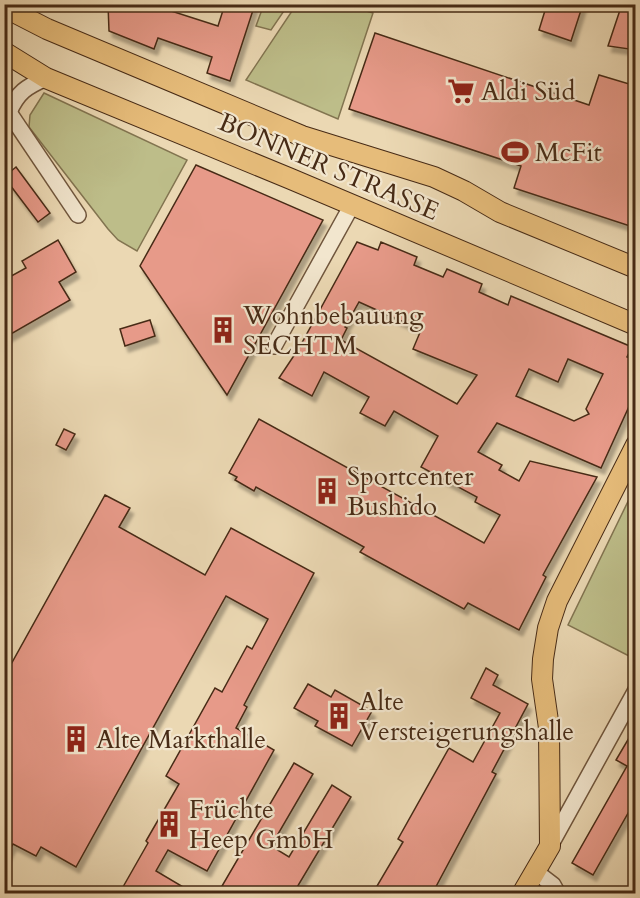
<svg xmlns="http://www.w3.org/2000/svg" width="640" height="898" viewBox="0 0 640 898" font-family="Cardo,serif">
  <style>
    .green { fill: #bdbd89; stroke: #827450; stroke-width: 1.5 }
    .building { fill: #e79a89; stroke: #472b16; stroke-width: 1.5; fill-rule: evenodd; filter: url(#shadow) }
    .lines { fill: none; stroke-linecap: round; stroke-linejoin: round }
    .minor-casing { stroke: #70563d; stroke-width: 18 }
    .major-casing { stroke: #472b16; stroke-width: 22 }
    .minor { stroke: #f2e6ce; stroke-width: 15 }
    .major { stroke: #e6bc7a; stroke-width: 20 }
    .labels { text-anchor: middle; stroke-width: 4.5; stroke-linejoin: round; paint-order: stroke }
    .poi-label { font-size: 26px; fill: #472b16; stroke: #f2e6ce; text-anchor: start }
    .street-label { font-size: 26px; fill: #472b16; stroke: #f2e6ce }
  </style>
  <defs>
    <filter id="shadow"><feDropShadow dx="3.5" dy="6" stdDeviation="1.5" flood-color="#0004"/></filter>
  </defs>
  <rect width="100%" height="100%" fill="#ebd8b3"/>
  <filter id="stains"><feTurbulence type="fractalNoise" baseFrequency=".00333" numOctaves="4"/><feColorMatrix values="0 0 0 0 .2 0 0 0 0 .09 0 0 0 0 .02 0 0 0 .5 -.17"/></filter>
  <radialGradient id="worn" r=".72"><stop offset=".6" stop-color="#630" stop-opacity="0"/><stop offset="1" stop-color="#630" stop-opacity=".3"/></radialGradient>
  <!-- green -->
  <g class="green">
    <path d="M264 4 288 5 271 30 256 26Z"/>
    <path d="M296 5H347L373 13 338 119 246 80Z"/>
    <path d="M44 93 187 160 137 251 118 240 108 229 29 127 30 115Z"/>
    <path d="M635 487 636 654 633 658 568 625Z"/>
  </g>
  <!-- building -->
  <g class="building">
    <path d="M108 4H169L168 10 218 26 225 4H255L230 81 207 73 212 57 158 38 154 49 109 31Z"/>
    <path d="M547 4H583L571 41 539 30Z"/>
    <path d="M622 4H636V50L608 46Z"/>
    <path d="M375 33 589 105 599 75 636 86V228L514 188 521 166 349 109Z"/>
    <path d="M196 165 323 220 227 395 140 266Z"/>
    <path d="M16 167 50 213 38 222 4 177Z"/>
    <path d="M58 240 76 272 59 282 70 300 4 338V280L26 268 22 261Z"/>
    <path d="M357 242 378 250 381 242 417 257 414 265 443 277 447 269 482 284 479 292 508 305 511 296 632 347 627 357 636 361V391L601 468 497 423 478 452 502 465 499 470 519 481 530 461 597 477 543 575 546 577 519 630 468 603 464 609 360 552 364 547 256 487 254 491 235 480 237 477 229 473 259 419 484 543 500 515 475 502 477 497 421 467 438 436 394 411 385 426 360 413 369 397 324 372 312 396 279 378 299 348ZM359 302 421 330 413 349 477 375 457 404 341 340 347 328 345 327ZM568 359 603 374 586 409 589 414 574 421 516 396 529 369 558 382Z"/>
    <path d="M150 320 155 336 125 346 120 329Z"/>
    <path d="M64 429 75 434 66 450 56 445Z"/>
    <path d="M105 495 130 508 119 527 205 575 231 528 314 573 244 705 247 707 236 728 274 750 207 871 168 850 156 871 195 894H119L148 843 146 841 179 784 166 776 215 688 222 692 247 646 252 649 268 619 226 596 76 867 41 847 36 856 13 844 4 860V677Z"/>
    <path d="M486 668 498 675 493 685 528 704 492 772 496 774 432 894H376L380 888 377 886 403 842 398 839 449 748 473 762 500 713 471 698Z"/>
    <path d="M308 684 331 697 335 690 372 711 352 746 315 726 318 721 294 708Z"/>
    <path d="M636 726V799L593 875 572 863 627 766 616 760Z"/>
    <path d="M294 763 313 774 271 846 289 857 332 785 351 797 293 894H235L222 886Z"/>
  </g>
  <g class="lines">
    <defs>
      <g id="minor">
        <path d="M4 105 78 215"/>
        <path d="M9 112C18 92 26 87 46 78"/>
        <path d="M274 346 352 205"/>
        <path d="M550 846 636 690"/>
        <path d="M536 872 553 885 558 894"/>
      </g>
      <g id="major">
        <path d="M4 7 47 29 302 136 434 177 464 191 500 212 636 268"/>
        <path d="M4 52 46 78 291 179 636 325"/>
        <path d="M522 894 550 846 549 728 542 679 543 659 548 628 557 601 636 445"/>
      </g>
    </defs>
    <!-- minor casing -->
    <use href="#minor" class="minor-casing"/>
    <!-- major casing -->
    <use href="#major" class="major-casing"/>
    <!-- minor -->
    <use href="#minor" class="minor"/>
    <!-- major -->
    <use href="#major" class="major"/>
  </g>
  <!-- icons -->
  <defs>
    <symbol id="supermarket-bare" viewBox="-9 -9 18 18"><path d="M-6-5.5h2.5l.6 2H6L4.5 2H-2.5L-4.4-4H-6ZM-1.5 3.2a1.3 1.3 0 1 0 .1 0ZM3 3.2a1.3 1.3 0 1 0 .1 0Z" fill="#8f2418" stroke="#f2e6ce" stroke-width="2.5" paint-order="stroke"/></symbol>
    <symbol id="stadium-bare" viewBox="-9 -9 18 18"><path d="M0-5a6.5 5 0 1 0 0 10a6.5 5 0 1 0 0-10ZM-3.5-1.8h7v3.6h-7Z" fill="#8f2418" stroke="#f2e6ce" stroke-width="2.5" paint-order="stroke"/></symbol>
    <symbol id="building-bare" viewBox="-9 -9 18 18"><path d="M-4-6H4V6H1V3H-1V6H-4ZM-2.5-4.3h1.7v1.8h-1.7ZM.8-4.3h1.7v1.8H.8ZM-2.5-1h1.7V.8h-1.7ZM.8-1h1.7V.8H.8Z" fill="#8f2418" stroke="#f2e6ce" stroke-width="2.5" paint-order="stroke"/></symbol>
  </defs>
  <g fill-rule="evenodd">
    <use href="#supermarket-bare" x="442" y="72" width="38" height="38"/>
    <use href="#stadium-bare" x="496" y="133" width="38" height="38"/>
    <use href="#building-bare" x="204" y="311" width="38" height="38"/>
    <use href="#building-bare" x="308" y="472" width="38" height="38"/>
    <use href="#building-bare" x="320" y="697" width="38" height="38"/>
    <use href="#building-bare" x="57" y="720" width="38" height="38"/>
    <use href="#building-bare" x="150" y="805" width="38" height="38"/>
  </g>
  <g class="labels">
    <!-- poi labels -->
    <g class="poi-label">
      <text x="481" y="100">Aldi Süd</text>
      <text x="535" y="161">McFit</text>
      <text x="243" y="324">Wohnbebauung<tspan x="243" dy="30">SECHTM</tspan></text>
      <text x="347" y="485">Sportcenter<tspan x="347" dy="30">Bushido</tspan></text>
      <text x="359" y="710">Alte<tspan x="359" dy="30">Versteigerungshalle</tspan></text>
      <text x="96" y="748">Alte Markthalle</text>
      <text x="189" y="818">Früchte<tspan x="189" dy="30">Heep GmbH</tspan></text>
    </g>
    <!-- street labels -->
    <g class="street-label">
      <text transform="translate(329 166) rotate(23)" y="9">BONNER STRASSE</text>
    </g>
  </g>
  <!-- margin -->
  <rect width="640" height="898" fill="none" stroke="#ebd8b3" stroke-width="24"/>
  <rect x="6" y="6" width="628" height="886" fill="none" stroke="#472b16" stroke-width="3"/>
  <rect x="12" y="12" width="616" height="874" fill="none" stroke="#472b16" stroke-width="1.5"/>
  <rect width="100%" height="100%" filter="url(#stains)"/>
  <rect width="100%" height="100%" fill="url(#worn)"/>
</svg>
